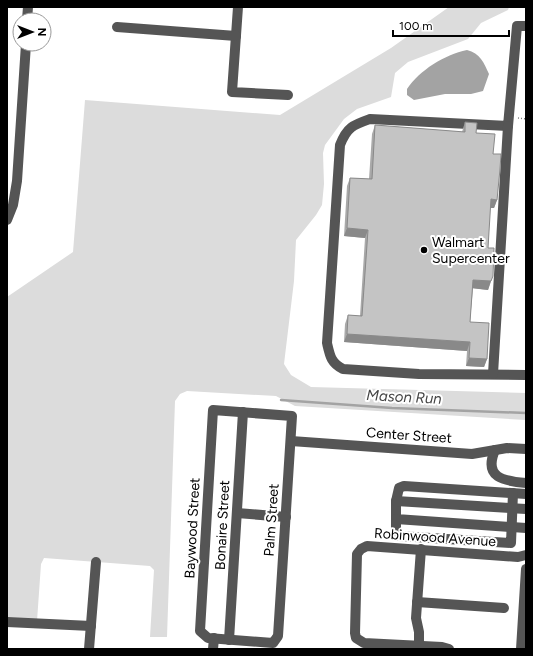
<svg xmlns="http://www.w3.org/2000/svg" width="533" height="656" viewBox="0 0 533 656" font-family="Figtree,sans-serif">
  <style>
    .green { fill: #dcdcdc }
    .water { fill: #a3a3a3 }
    .lines { fill: none; stroke-linecap: round; stroke-linejoin: round }
    .stream { stroke: #a3a3a3; stroke-width: 2.5 }
    .path { stroke: #777; stroke-width: 1.5; stroke-dasharray: 1 2; stroke-linecap: butt }
    .minor { stroke: #555; stroke-width: 10 }
    .wall { fill: #a9a9a9 }
    .shaded-wall { fill: #898989 }
    .building { fill: #c4c4c4; stroke: #898989 }
    .poi-dot { fill: #000; stroke: #fff; stroke-width: 1.5 }
    .labels { text-anchor: middle; stroke-width: 4; stroke-linejoin: round; paint-order: stroke }
    .poi-label { font-size: 14px; fill: #000; stroke: #fff; text-anchor: start }
    .street-label { font-size: 14px; fill: #000; stroke: #fff }
    .water-label { font-size: 15px; font-style: italic; fill: #444; stroke: #fff }
  </style>
  <rect width="100%" height="100%" fill="#fff"/>
  <!-- green -->
  <path class="green" d="M449 7H509L508 10 481 23 468 39 408 62 395 73 391 97 357 109 344 119 325 145 323 153 324 184 322 205 316 215 296 240 294 281 284 364 291 375 311 387 526 393V420L295 406 276 396 187 391 180 394 175 401 167 637H150L154 570 150 566 44 558 41 564 37 621 7 619V297L73 252 85 100 280 115 391 48Z"/>
  <!-- water -->
  <path class="water" d="M467 50C480 53 484 63 489 74L483 91 471 94H445L414 100 407 95V89C420 70 444 55 467 50Z"/>
  <g class="lines">
    <!-- stream -->
    <path class="stream" d="M281 400 392 408 526 413"/>
    <!-- path -->
    <path class="path" d="M518 118 526 119"/>
    <!-- minor -->
    <g class="minor">
      <path d="M238 7 232 92 288 95"/>
      <path d="M27 20 28 7"/>
      <path d="M526 26H517L508 126 370 119C353 125 347 127 340 145L327 343C330 356 331 363 343 369L419 374 526 375"/>
      <path d="M117 27 236 36"/>
      <path d="M7 220 13 205 17 181 26 44"/>
      <path d="M493 374 508 126"/>
      <path d="M213 410 292 416 278 636 273 643 208 638 200 631Z"/>
      <path d="M291 441 472 454 507 448 526 449"/>
      <path d="M495 450C483 478 504 481 526 483"/>
      <path d="M526 494 404 486 399 488 396 501V519L526 528"/>
      <path d="M396 501 526 509"/>
      <path d="M237 513 286 517"/>
      <path d="M396 519V534L399 536 511 543 513 493"/>
      <path d="M417 602 504 608"/>
      <path d="M7 622 91 626"/>
      <path d="M229 640 243 412"/>
      <path d="M419 647V632L416 618 421 549"/>
      <path d="M89 649 96 562"/>
      <path d="M213 649 214 638"/>
      <path d="M449 649 442 647 364 643 356 638 355 633 357 554 361 549 367 546 518 557 526 555"/>
      <path d="M521 649 526 569"/>
    </g>
  </g>
  <!-- wall -->
  <path class="wall" d="M465 122 476 133 493 154 497 200 494 208H490L488 248 491 281 488 290 473 288 470 322 487 359 484 367 466 366 467 351 344 342 345 324 348 315 360 316 365 238 344 236 347 186 350 178 369 179 372 134 375 125 462 132Z"/>
  <!-- shaded-wall -->
  <g class="shaded-wall">
    <path d="M491 199 497 200 494 208H488Z"/>
    <path d="M347 228 368 230 365 238 344 236Z"/>
    <path d="M473 280 491 281 488 290 470 288Z"/>
    <path d="M347 334 470 342 467 351 344 342Z"/>
    <path d="M469 358 487 359 484 367 466 366Z"/>
  </g>
  <!-- building -->
  <path class="building" d="M465 122 477 123 476 133 495 134 493 154H501L500 169 497 200 491 199 488 248H494L493 276 491 281 473 280 470 322 489 323 487 359 469 358 470 342 347 334 348 315 362 316 368 230 347 228 350 178 372 179 375 125 465 132Z"/>
  <!-- markers -->
  <circle class="poi-dot" cx="424" cy="250" r="4"/>
  <g class="labels">
    <!-- poi labels -->
    <g class="poi-label">
      <text x="432" y="247">Walmart<tspan x="432" dy="16">Supercenter</tspan></text>
    </g>
    <!-- street labels -->
    <g class="street-label">
      <text transform="translate(409 435) rotate(4)" y="5">Center Street</text>
      <text transform="translate(271 520) rotate(-86)" y="5">Palm Street</text>
      <text transform="translate(222 525) rotate(-87)" y="5">Bonaire Street</text>
      <text transform="translate(192 528) rotate(-87)" y="5">Baywood Street</text>
      <text transform="translate(435 537) rotate(4)" y="5">Robinwood Avenue</text>
    </g>
    <!-- water labels -->
    <g class="water-label">
      <text transform="translate(404 397) rotate(3)" y="5">Mason Run</text>
    </g>
  </g>
  <!-- border -->
  <rect width="533" height="656" fill="none" stroke="#000000" stroke-width="16"/>
  <!-- north arrow -->
  <g transform="translate(32 32) rotate(90)"><circle r="19" fill="#ffffff" stroke="#999999"/>
  <path d="M0-3L7 15L0 10L-7 15Z" fill="#000000"/>
  <text y="-6" font-size="11" font-weight="bold" text-anchor="middle" fill="#000000">N</text>
  </g>
  <!-- scale -->
  <path d="M393 30v6h116v-6" fill="none" stroke="#000000" stroke-width="2"/>
  <text x="399" y="30" font-size="12" fill="#000000" stroke="#ffffff" stroke-width="3" paint-order="stroke">100 m</text>
</svg>
